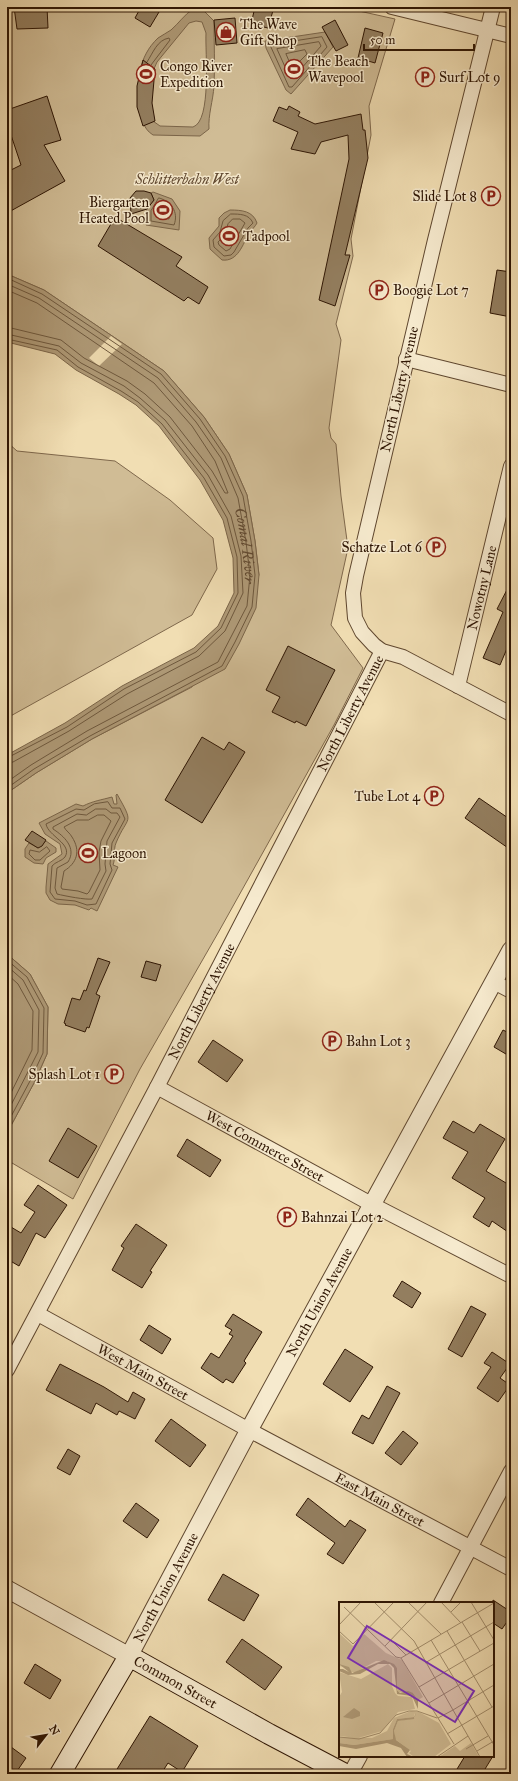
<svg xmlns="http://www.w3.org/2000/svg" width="518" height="1781" viewBox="0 0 518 1781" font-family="'IM FELL Great Primer',serif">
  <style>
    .green { fill: #d0bc95; stroke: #7f684c }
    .water { fill: #af9a77; stroke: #7b6549; fill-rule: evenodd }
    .pier { fill: #f1deb3 }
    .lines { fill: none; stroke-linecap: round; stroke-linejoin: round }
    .shore { stroke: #6e583d; stroke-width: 1 }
    .building { fill: #937e5f; stroke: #2e1503 }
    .minor-casing { stroke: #5f472f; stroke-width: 16 }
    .tertiary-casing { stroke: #5f472f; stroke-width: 19 }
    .secondary-casing { stroke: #2e1503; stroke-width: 22 }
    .minor { stroke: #f6eace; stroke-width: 14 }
    .tertiary { stroke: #f6eace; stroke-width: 17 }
    .secondary { stroke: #f6eace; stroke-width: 20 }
    .labels { text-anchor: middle; stroke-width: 3; stroke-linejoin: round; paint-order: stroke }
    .poi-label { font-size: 14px; fill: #2e1503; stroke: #f6eace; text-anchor: start }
    .park-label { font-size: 14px; font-style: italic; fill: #5f472f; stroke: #f6eace }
    .street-label { font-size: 14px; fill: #2e1503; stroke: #f6eace }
    .water-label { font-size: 15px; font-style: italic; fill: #624a31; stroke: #f6eace }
    .inset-road { fill: none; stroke: #a38e6d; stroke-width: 1 }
    .view { fill: #7b2cbf; fill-opacity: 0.15; stroke: #7b2cbf; stroke-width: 2 }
    .inset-edge { fill: none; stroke: #2e1503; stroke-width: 2 }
  </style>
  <rect width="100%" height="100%" fill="#f1deb3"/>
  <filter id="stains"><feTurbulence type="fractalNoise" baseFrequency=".005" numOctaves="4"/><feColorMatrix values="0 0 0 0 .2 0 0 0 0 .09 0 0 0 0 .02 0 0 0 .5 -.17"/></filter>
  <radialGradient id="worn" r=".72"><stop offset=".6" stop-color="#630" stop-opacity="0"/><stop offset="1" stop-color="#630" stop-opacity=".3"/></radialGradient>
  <!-- green -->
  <g class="green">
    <path d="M7 7H341L395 19 369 106 371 135 351 239 353 256 336 324 341 340 329 428 331 438 336 444 341 496 348 548 331 625 363 668 334 725 218 933 140 1069 73 1199 7 1160V1133L34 1083 47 1054 48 1007 30 974 7 954V793L36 773 92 739 192 687 259 575 255 541 247 495 229 454 204 417 164 371 44 290 7 274Z"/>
    <path d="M7 442 17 451 115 461 170 500 213 538 217 569 192 615 7 718Z"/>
  </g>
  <!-- water -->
  <g class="water">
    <path d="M193 9H202L214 21C214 43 215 65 214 86 213 101 208 115 209 129L200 136 153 135C142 128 142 118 140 106 137 81 138 57 158 38 162 35 167 33 171 30 179 23 184 15 193 9ZM196 21 202 22 206 33C205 51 212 121 193 127L160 126 153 121C151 103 148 78 157 62L189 23Z"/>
    <path d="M325 32 333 47 291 94 286 90 266 48 265 41Z"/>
    <path d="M153 192 172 199 180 211 179 230 146 225 147 209 154 200 151 193Z"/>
    <path d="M230 210C242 210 253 211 257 223 255 227 252 229 249 233 243 244 238 262 222 260L210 249 209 238 219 226V218L224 213Z"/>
    <path d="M7 274 44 290 164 371 204 417 229 454 247 495 255 541 259 575 256 608 239 644 225 669 92 739 36 773 7 793V755L65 723 122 686 194 648 218 626 234 593 233 558 223 520 200 480 159 426 136 405 119 394 76 370 55 354 7 342Z"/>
    <path d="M117 794C135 826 128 814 116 843 113 850 116 857 113 865L118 867 97 911 91 908 89 910 75 905 58 904 50 900 46 893V887L48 864 62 854 60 844 45 834 39 823 76 804 83 806C93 801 101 800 112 797L114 804H117L116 795Z"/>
    <path d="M46 841 56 848V852L46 858 43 864 34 863 25 857V849L29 843 38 848Z"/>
    <path d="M7 954 30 974 48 1007 47 1054 34 1083 7 1133Z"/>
  </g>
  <!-- pier -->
  <path class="pier" d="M111 336 122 344 99 366 89 358Z"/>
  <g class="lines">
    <!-- shore -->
    <g class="shore">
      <path d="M322 37 327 47 292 87H289L270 45Z"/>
      <path d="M319 42 321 46 293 78H290L277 49Z"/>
      <path d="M305 50 307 54 294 67 292 68 286 54Z"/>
      <path d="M147 62C153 53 157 40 169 38L170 40 151 65"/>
      <path d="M159 198C171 201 179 212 174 225L151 221V211Z"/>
      <path d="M161 205 165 206 170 213 169 219 156 217V213Z"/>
      <path d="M231 214C240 214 249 214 253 223L248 228 234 252 231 255 224 256 214 247 213 240 220 232 223 221Z"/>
      <path d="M233 219H240L245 223 230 249 226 251 219 245 218 242 224 236 228 224Z"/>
      <path d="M7 278 42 294 161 374 200 419 225 456 243 496 251 541 255 575 252 607 235 642 222 666 90 736 34 769 7 788"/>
      <path id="s1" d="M7 284 39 298 158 378 196 422 221 458 238 498 246 542 250 575 247 606 218 662 87 731 31 765 7 782"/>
      <path d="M7 290 37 303 154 383 192 426 215 461 228 493H225L212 471 170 417 145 394 127 381 84 358 61 340 7 327"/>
      <path d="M7 334 59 346 81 363 124 386 140 398 165 420 208 475 231 516 241 556 243 593 225 631 199 656 127 694 69 731 13 762 7 763"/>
      <path d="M7 339 57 350 78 367 121 391 138 402 162 424 204 478 227 518 237 557 238 593 221 628 196 652 124 689 67 727 7 758"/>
      <path d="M108 802 112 808H120L125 819 112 843 110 864 112 870 96 904 87 905 75 901 55 899 50 892 52 866C55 862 62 861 65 857 73 844 48 836 46 824L76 809 84 810 94 804Z"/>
      <path d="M96 809H106L111 813H117L120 817 107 841 105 864 106 871 92 899C86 900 65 896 57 894L55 888 57 868 68 862C77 848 64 836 53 829V827L77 814 86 815Z"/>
      <path d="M98 815H104L111 821 101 841 99 852 100 870 89 892 87 894 78 891 62 889 61 887 64 871C77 863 81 851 72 837 70 833 66 831 64 827L77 820H88Z"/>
      <path d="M47 847 50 851 40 860H35L29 854 30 850 39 852Z"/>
      <path d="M7 960 27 977 44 1008 43 1053 30 1081 7 1124"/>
      <path d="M7 966 23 980 39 1010 38 1052 7 1113"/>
      <path d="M7 974 18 984 33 1011 32 1050 7 1101"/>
    </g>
  </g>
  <!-- building -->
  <g class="building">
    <path d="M14 7H47L48 28 17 29Z"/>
    <path d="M141 7H162L150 27 135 18Z"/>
    <path d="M255 7H274L268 28 251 24Z"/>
    <path d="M235 18 237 43 216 45 214 20Z"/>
    <path d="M335 20 348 45 336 51 322 27Z"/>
    <path d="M365 28 383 33 375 63 358 58Z"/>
    <path d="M143 60 155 69 152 103 155 121 143 126 137 107V86Z"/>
    <path d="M47 96 61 140 44 145 65 181 7 213V172L21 165 7 123V110Z"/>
    <path d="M289 106 300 112 298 116 315 124 361 114 363 130H365L368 158 345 255H350L335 306 319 300 349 159 348 135 321 142 315 154 291 149 298 132 273 121 279 107 287 110Z"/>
    <path d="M136 191H144L151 193 154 200 147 209 131 214 130 198Z"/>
    <path d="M115 217 182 257 176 266 208 287 199 304 188 297 184 301 98 246Z"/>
    <path d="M497 270 511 272V317L490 313Z"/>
    <path d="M511 582V639L500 665 483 658 503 612 497 609Z"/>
    <path d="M288 646 335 670 306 726 296 721 295 723 272 712 280 697 266 690Z"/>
    <path d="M202 737 224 750 229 742 245 752 202 823 165 800Z"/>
    <path d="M479 798 511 820V850L465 818Z"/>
    <path d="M32 831 46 840 42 846 38 848 25 840Z"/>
    <path d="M98 958 110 962 96 994 100 996 89 1028 87 1027 85 1032 65 1025 66 1024 64 1023 72 998 80 1000 84 990 86 991Z"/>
    <path d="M146 961 161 965 156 981 141 977Z"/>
    <path d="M503 1030 511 1034V1057L494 1047Z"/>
    <path d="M213 1040 243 1060 227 1082 198 1062Z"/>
    <path d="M453 1121 474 1133 480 1124 505 1139 486 1171 511 1186V1234L492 1221 489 1227 473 1217 485 1198 452 1178 468 1152 443 1138Z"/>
    <path d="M68 1128 97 1146 78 1178 49 1161Z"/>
    <path d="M187 1139 221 1160 210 1177 177 1156Z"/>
    <path d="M38 1185 67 1205 45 1238 36 1233 19 1266 7 1259V1234L11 1227 21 1233 35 1212 24 1205Z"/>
    <path d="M136 1224 167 1245 150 1271 152 1272 142 1288 112 1270 124 1248 121 1246Z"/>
    <path d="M402 1281 421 1293 412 1308 393 1296Z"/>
    <path d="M471 1306 486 1314 462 1357 448 1349Z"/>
    <path d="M233 1314 262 1332 244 1361 246 1363 233 1383 226 1379 223 1383 201 1368 211 1353 219 1358 233 1336 229 1334 232 1330 225 1326Z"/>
    <path d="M149 1325 171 1339 162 1354 140 1340Z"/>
    <path d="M345 1349 373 1367 350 1402 323 1384Z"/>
    <path d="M492 1352 510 1364 500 1378 510 1385 498 1402 477 1388 491 1367 484 1363Z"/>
    <path d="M60 1364 104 1387 128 1402 133 1392 145 1399 135 1419 119 1411 117 1415 96 1403 91 1414 46 1390Z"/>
    <path d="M387 1386 400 1393 373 1444 352 1433 362 1415 369 1419Z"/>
    <path d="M171 1419 206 1445 190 1467 155 1441Z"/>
    <path d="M403 1431 418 1443 401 1465 385 1453Z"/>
    <path d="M68 1449 80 1456 70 1475 57 1468Z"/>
    <path d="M308 1498 345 1527 350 1520 366 1530 343 1564 327 1554 335 1543 296 1515Z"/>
    <path d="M136 1503 159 1520 147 1538 123 1521Z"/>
    <path d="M223 1574 259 1595 244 1621 208 1600Z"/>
    <path d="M493 1600 511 1612V1616L502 1629 493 1623Z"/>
    <path d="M242 1639 282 1667 265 1690 226 1662Z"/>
    <path d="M35 1664 61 1680 50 1699 24 1683Z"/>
    <path d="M150 1716 198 1746 182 1772 168 1763 161 1774H114Z"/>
    <path d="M7 1744 26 1758 15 1774H7Z"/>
    <path d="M465 1756H493L482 1774H454Z"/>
  </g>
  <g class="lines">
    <defs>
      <g id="minor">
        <path d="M392 7 511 36"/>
        <path d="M493 7 435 240 356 576 353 593 355 618 362 632 374 645 382 651 403 657 511 714"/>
        <path d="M406 359 511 385"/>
        <path id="s2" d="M458 686 511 466"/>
        <path d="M494 982 511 991"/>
        <path id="s3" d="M157 1087 373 1205 511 1276"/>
        <path id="s4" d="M38 1314 249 1430 511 1569"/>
        <path id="s5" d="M7 1370 157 1087 382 651"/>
        <path d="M441 1603 511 1471"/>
        <path d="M350 1774 360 1756"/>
      </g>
      <g id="tertiary">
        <path id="s6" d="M7 1589 129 1656 249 1430 511 950"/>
      </g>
      <g id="secondary">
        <path id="s7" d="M60 1774 129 1656 269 1734 345 1774"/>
      </g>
    </defs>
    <!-- minor casing -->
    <use href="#minor" class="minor-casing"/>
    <!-- tertiary casing -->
    <use href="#tertiary" class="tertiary-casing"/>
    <!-- secondary casing -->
    <use href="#secondary" class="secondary-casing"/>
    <!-- minor -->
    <use href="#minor" class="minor"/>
    <!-- tertiary -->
    <use href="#tertiary" class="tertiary"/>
    <!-- secondary -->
    <use href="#secondary" class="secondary"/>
  </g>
  <!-- icons -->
  <defs>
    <symbol id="shop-ring" viewBox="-11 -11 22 22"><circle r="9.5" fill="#f6eace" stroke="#8f2418" stroke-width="1.5"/><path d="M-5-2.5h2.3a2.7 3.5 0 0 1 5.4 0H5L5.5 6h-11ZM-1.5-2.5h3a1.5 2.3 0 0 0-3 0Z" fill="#8f2418"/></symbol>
    <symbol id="stadium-ring" viewBox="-11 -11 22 22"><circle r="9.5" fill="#f6eace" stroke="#8f2418" stroke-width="1.5"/><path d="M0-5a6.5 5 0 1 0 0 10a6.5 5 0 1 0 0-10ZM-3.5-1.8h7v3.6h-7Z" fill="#8f2418"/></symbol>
    <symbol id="parking-ring" viewBox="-11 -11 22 22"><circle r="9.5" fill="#f6eace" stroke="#8f2418" stroke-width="1.5"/><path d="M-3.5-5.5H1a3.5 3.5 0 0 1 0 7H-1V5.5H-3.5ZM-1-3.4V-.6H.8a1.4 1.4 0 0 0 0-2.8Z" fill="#8f2418"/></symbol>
  </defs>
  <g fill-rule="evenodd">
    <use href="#shop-ring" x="215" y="21" width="22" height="22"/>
    <use href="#stadium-ring" x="283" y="58" width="22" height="22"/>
    <use href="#stadium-ring" x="135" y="63" width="22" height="22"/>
    <use href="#parking-ring" x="414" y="66" width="22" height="22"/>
    <use href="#parking-ring" x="480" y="185" width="22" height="22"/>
    <use href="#stadium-ring" x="152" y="199" width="22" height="22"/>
    <use href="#stadium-ring" x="218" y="225" width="22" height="22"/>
    <use href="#parking-ring" x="368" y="279" width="22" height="22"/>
    <use href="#parking-ring" x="425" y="536" width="22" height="22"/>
    <use href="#parking-ring" x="423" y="785" width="22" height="22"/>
    <use href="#stadium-ring" x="77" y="842" width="22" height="22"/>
    <use href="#parking-ring" x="321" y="1030" width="22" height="22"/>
    <use href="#parking-ring" x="103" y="1063" width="22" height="22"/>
    <use href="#parking-ring" x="276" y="1206" width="22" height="22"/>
  </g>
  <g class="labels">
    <!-- poi labels -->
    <g class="poi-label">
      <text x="240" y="29">The Wave<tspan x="240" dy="16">Gift Shop</tspan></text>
      <text x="308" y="66">The Beach<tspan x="308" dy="16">Wavepool</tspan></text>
      <text x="160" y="71">Congo River<tspan x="160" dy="16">Expedition</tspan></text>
      <text x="439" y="82">Surf Lot 9</text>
      <text x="477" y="201" text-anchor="end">Slide Lot 8</text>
      <text x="149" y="207" text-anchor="end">Biergarten<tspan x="149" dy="16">Heated Pool</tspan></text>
      <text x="243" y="241">Tadpool</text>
      <text x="393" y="295">Boogie Lot 7</text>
      <text x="422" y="552" text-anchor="end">Schatze Lot 6</text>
      <text x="420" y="801" text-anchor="end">Tube Lot 4</text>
      <text x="102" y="858">Lagoon</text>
      <text x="346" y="1046">Bahn Lot 3</text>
      <text x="100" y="1079" text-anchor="end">Splash Lot 1</text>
      <text x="301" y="1222">Bahnzai Lot 2</text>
    </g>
    <!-- park labels -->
    <g class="park-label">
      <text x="187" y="184">Schlitterbahn West</text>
    </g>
    <!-- street labels -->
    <g class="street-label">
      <text transform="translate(399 389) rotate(-77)" y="5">North Liberty Avenue</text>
      <text dy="5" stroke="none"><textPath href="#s2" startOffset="101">Nowotny Lane</textPath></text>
      <text dy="5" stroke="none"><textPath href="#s5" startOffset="741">North Liberty Avenue</textPath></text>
      <text dy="5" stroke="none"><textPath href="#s5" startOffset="417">North Liberty Avenue</textPath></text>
      <text dy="5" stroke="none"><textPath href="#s3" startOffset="123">West Commerce Street</textPath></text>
      <text dy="5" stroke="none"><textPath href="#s6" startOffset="541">North Union Avenue</textPath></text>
      <text dy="5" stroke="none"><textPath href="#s4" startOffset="120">West Main Street</textPath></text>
      <text dy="5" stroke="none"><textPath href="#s4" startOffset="389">East Main Street</textPath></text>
      <text dy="5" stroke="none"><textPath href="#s6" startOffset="217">North Union Avenue</textPath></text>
      <text dy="5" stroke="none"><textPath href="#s7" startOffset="190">Common Street</textPath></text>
    </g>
    <!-- water labels -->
    <g class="water-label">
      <text dy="5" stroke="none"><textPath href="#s1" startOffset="372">Comal River</textPath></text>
    </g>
  </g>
  <!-- overview -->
  <g transform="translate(339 1602)">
    <rect width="155" height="155" fill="#f1deb3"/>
    <path d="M0 31 14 44 25 32 47 51 63 58 84 95 79 98 74 91 60 90 57 86 58 66 48 59H37L17 70H10L9 66 0 64ZM49 62 53 66V84L56 91 59 94 73 95 76 107 59 110 43 129 19 136 0 134V95L3 90 0 70 22 77ZM72 109 80 110 100 121 112 142 95 155H75L70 151 72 149 56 137 55 129 59 119 76 116V111L75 115 58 117 54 127V137L15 143 0 141V135L33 136 48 129 55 116ZM132 141 140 155H100L116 144 121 149Z" fill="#d0bc95"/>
    <path d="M45 58 55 62 58 66V88L61 91 69 89 74 91 79 98V107L73 94 58 92 55 66 51 62H39L21 72 9 73 0 69V67H4L10 70 0 62 10 65 13 71ZM15 106 21 110V114L13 117 4 115ZM77 111 75 117 59 119 55 129 57 138 71 148 68 152 75 155H68L62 146 48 141 17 147 0 144V141L15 143 54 137V127L58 117 75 115Z" fill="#af9a77"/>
    <path class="inset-road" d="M35 0 75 39 114 108 99 116M69 0 102 32M102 0 122 21M132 0 155 38M5 5 57 55 62 56 115 142M112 10 122 0M123 20 141 49M0 23 22 0M0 29 14 42 55 0M108 29 153 105M52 38 67 53M92 38 155 143M46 44 88 0M62 56 155 1M86 61 155 20M80 85 155 41M90 101 155 62M108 132 155 104M129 134 141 155M0 135 20 137 41 131 57 113 70 109H78L98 116M127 147 149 134M138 149 155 139M98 155 129 134 114 108 155 83"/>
    <path class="view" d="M28 24 135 89 116 120 9 56Z"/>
    <rect width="155" height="155" class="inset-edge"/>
  </g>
  <!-- margin -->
  <rect width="518" height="1781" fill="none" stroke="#f1deb3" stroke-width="24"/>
  <rect x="8" y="8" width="502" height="1765" fill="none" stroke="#2e1503" stroke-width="2"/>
  <rect x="12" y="12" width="494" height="1757" fill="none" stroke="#2e1503"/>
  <!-- north arrow -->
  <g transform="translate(46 1735) rotate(59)" stroke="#f6eace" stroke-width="3" paint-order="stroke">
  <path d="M0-3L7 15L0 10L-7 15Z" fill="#2e1503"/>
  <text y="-6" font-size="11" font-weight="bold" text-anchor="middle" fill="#2e1503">N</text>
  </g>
  <!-- scale -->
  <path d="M364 44v6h110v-6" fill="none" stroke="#2e1503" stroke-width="2"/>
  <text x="370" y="44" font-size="12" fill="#2e1503" stroke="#f6eace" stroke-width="3" paint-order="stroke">50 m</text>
  <rect width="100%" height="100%" filter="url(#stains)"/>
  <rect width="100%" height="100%" fill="url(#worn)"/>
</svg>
